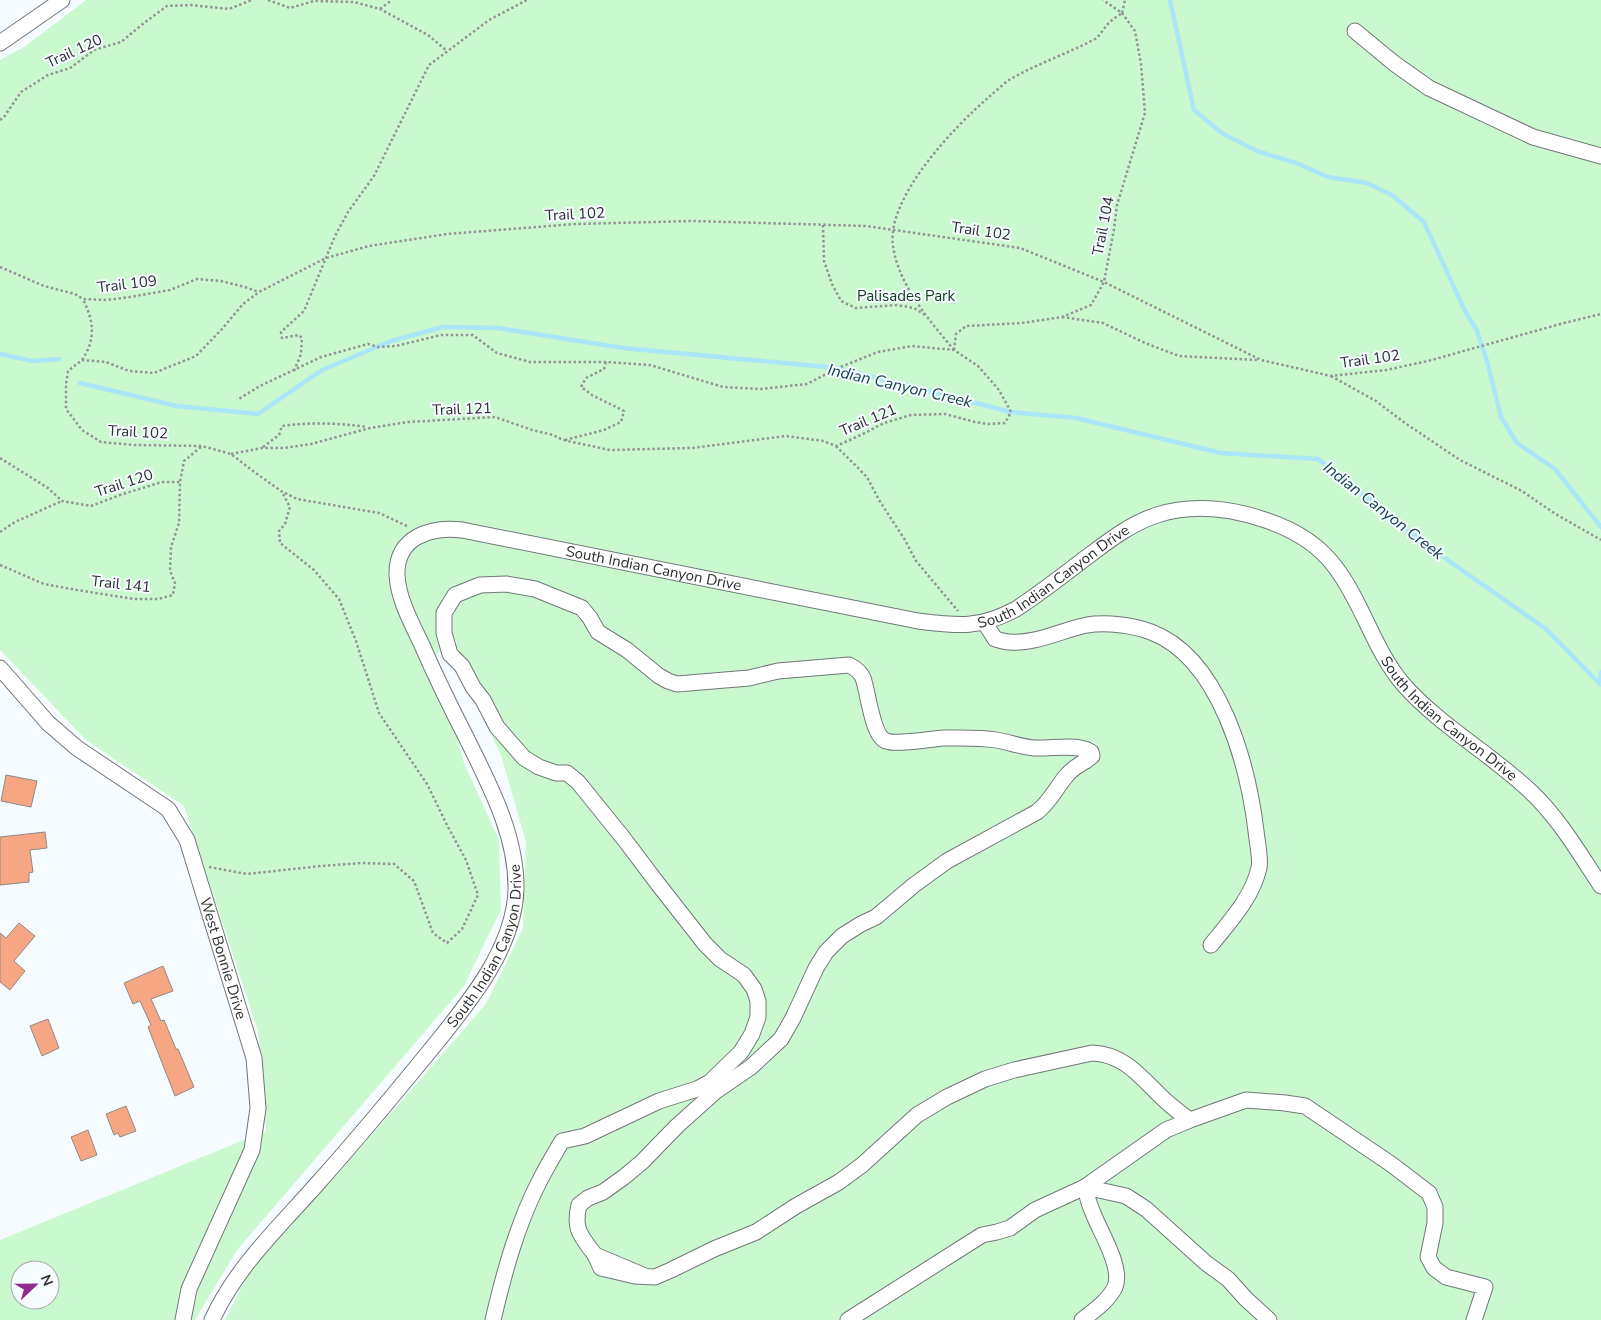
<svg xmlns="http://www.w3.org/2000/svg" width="1601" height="1320" viewBox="0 0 1601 1320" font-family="'Nunito Sans',sans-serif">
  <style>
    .green { fill: #caf9cf; fill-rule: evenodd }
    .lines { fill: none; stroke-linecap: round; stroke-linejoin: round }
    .stream { stroke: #abe6f9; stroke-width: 4.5 }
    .building { fill: #f6a682; stroke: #8f8a87 }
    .minor-casing { stroke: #72767a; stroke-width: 17 }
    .path { stroke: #929598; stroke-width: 2.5; stroke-dasharray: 2.5 2.5; stroke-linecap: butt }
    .minor { stroke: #fff; stroke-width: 15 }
    .labels { text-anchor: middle; stroke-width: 4; stroke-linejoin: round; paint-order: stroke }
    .street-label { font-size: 15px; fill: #2d2e30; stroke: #f6fbff }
    .park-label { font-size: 15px; fill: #0a3d18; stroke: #f6fbff }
    .water-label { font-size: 16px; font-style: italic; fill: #11424f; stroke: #f6fbff }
  </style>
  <rect width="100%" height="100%" fill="#f6fbff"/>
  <!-- green -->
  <path class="green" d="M86 0H1601V1320H225L250 1270 363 1145 486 1004 523 928 526 842 501 755 446 644 435 656 464 763 499 840 501 910 469 975 465 985 237 1250 195 1320H0V1240L266 1131 258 1031 184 806 86 740 0 650V60L24 47ZM20 1270H50V1300H20Z"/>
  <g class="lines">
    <!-- stream -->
    <g class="stream">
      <path d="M1170 0 1194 110 1223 134 1257 151 1296 163 1328 177 1367 183 1392 195 1424 222 1464 309 1477 331 1487 361 1501 417 1517 443 1555 469 1601 527"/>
      <path d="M0 354 32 361 59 359"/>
      <path d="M80 383 177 406 258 414 322 370 391 341 443 327 498 328 623 348 838 368 1011 412 1076 418 1221 453 1318 459 1432 549 1546 629 1601 685"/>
      <path d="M1600 684 1601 672"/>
    </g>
  </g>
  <!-- building -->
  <g class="building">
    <path d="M6 775 37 781 31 807 1 801Z"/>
    <path d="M45 832 47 848 30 850 33 872 29 873V882L0 885V837Z"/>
    <path d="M19 923 35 936 14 961 25 971 10 990 0 982V933L6 938Z"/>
    <path d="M163 966 173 991 151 999 161 1021 164 1020 176 1049H178L194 1087 175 1096 148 1027 151 1025 140 1001 133 1004 124 983Z"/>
    <path d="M48 1019 59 1048 42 1056 30 1026Z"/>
    <path d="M126 1106 136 1131 120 1137 118 1133 114 1135 106 1114Z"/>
    <path d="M88 1130 97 1155 81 1161 71 1137Z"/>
  </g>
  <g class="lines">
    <defs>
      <g id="minor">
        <path d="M1355 31 1395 64 1429 88 1533 137 1601 156"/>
        <path d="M0 43 62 0"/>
        <path d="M985 623 995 639C1000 640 1005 642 1010 642 1036 644 1062 630 1087 625 1106 622 1133 625 1151 632 1220 658 1248 765 1256 831 1257 841 1261 859 1259 868 1252 898 1230 921 1211 945"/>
        <path id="s1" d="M0 668 48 723 77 748 168 809 187 840 254 1058 258 1108 252 1150 189 1289 183 1320"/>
        <path d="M595 1255C581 1236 573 1230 579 1205L588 1198 603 1192 624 1177 642 1162 677 1126 716 1091 751 1067 781 1039 793 1018 816 968 826 952 842 936 861 924 876 917 914 885 947 861 1037 812C1051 801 1055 789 1067 775 1073 767 1084 763 1092 756L1091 752 1087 750 1086 761"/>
        <path d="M645 1276 595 1255 601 1268 635 1276 655 1277 671 1270 714 1249 756 1232 796 1206 839 1182 862 1165 917 1115 947 1097 985 1079 1014 1070 1092 1053C1127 1054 1144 1082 1168 1103 1175 1109 1182 1115 1190 1120"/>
        <path id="s2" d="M212 1320C236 1267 280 1226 318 1183 359 1137 398 1090 437 1042 471 1000 514 947 516 890 517 836 490 786 467 739 451 708 435 675 421 643 411 622 398 598 397 575 396 537 431 526 462 530L918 621C958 626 979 629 1016 609 1039 594 1061 577 1083 560 1106 543 1129 524 1157 515 1191 504 1229 508 1262 519 1291 528 1318 543 1336 568 1363 604 1374 650 1403 684 1440 726 1490 753 1530 791 1559 818 1579 853 1601 886"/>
        <path d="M493 1320C504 1273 517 1225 539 1182 546 1168 554 1155 562 1141L585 1136 659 1101 697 1089 710 1082 741 1052 752 1034 758 1017V1001L754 989 744 975 720 959 705 944 658 884 624 839 578 782 567 773H556L539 767 524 758 497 727 483 700 473 687 462 666 450 654 444 633V613L455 595 480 585 506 584 535 589 582 608 590 618 598 632 627 650 659 676 668 681 677 684 749 678 778 671 849 665C855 668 860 671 863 678 868 691 872 736 886 741 897 745 930 739 943 738 961 738 979 737 996 740 1009 742 1021 747 1034 748 1051 749 1071 744 1087 750"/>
        <path d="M848 1320 982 1235 997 1232 1010 1228 1035 1210 1085 1187 1126 1196 1146 1209 1206 1263 1228 1279 1246 1299 1269 1320"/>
        <path d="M1082 1320C1094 1311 1109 1300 1115 1287 1123 1267 1100 1232 1093 1213 1089 1205 1087 1196 1085 1187L1166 1130 1190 1120 1246 1100 1285 1103 1305 1106 1391 1164 1429 1193 1435 1207V1223L1428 1257 1434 1268 1446 1277 1485 1287 1474 1320"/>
      </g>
    </defs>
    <!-- minor casing -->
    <use href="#minor" class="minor-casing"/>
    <!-- path -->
    <g class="path">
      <path d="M268 0 290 8 314 1 354 2 380 9 428 35 447 51"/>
      <path d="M380 9 392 0"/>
      <path d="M1122 13 1125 0"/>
      <path d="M0 120 4 117 21 92 48 75 70 68 94 50 121 42 144 23 167 6 191 5 229 9 252 0"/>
      <path d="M823 225 824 261 832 284 841 301 856 308 897 305 914 308 925 315"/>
      <path d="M0 267 44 286 75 294 83 299 107 300 130 297 170 290 197 279 221 281 245 287 259 292"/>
      <path d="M1062 317 1103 323 1145 343 1179 356 1259 360"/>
      <path d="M954 350 956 334 966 326 1022 323 1062 317 1091 305 1104 282 1114 229 1117 205 1145 113 1141 64 1135 31 1122 13 1103 0"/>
      <path d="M954 350C929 320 899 286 893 246 886 198 954 127 989 97 995 92 1002 85 1009 80 1036 64 1067 54 1095 39 1101 35 1104 27 1110 22 1113 19 1118 16 1122 13"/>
      <path d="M82 360C96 339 94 322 83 299"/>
      <path d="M294 371 301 354 302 338 299 335 282 338 281 332 304 311 335 236 348 212 374 176 429 65 489 20 527 0"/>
      <path d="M1331 376 1376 401 1405 423 1460 460 1522 491 1554 513 1601 540"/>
      <path d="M565 440 604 430 621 422 624 411 592 395 581 387 586 378 604 369 606 362"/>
      <path d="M836 446 867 477 879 500 905 540 916 561 958 611"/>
      <path d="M263 447 279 435 282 426C311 422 339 423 367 427"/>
      <path d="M231 454 262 448H284L311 444 370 428 408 422 495 417 532 430 553 435 563 440 610 450 692 448 786 436 823 441 836 446 861 435 884 423 911 415 945 414 975 422 988 424 1005 423 1011 412 999 390 978 366 954 350 912 346 878 352 838 368 807 384 761 389 723 387 650 365 606 362H530L497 353 473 335H441L396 346 378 347 368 344 321 357 260 386 237 400"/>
      <path d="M0 458 48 488 62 501 91 506 123 494 162 482H180"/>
      <path d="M407 526 379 513 297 499 281 491 253 471 231 454 202 446 134 445 101 442 82 430 66 409V384L68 371 82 360 106 362 129 371 154 373 196 356 222 329 243 304 259 292 326 258 369 246 447 234 575 224 693 221 866 226 1020 248 1104 282 1261 360 1331 376 1386 370 1428 361 1564 323 1601 314"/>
      <path d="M0 532 15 522 62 501"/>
      <path d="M0 565 44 584 77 590 134 599H158L173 595 175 583 170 571 171 547 179 523 180 482 184 461 201 447"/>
      <path d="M209 867 247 874 321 866 362 863 394 864 414 881 433 933 447 943 462 929 478 895 466 860 448 827 427 784 379 713 356 641 339 599 314 570 280 543 279 531 285 524 290 507 282 492"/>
    </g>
    <!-- minor -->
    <use href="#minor" class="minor"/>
  </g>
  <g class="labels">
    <!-- street labels -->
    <g class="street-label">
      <text transform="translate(74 51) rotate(-25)" y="5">Trail 120</text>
      <text transform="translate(575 214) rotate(-3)" y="5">Trail 102</text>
      <text transform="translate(1103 226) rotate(-79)" y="5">Trail 104</text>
      <text transform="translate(981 231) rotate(8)" y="5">Trail 102</text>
      <text transform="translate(127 284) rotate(-7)" y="5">Trail 109</text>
      <text transform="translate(1370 359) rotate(-8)" y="5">Trail 102</text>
      <text transform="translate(462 409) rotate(-2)" y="5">Trail 121</text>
      <text transform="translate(868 420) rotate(-23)" y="5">Trail 121</text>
      <text transform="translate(138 432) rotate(3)" y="5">Trail 102</text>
      <text transform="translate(124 483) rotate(-18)" y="5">Trail 120</text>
      <text dy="5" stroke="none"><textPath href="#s2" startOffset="1159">South Indian Canyon Drive</textPath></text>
      <text dy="5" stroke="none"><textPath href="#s2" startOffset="1578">South Indian Canyon Drive</textPath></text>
      <text transform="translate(121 584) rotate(6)" y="5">Trail 141</text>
      <text dy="5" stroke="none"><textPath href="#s2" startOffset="2088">South Indian Canyon Drive</textPath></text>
      <text dy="5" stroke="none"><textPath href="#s2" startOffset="469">South Indian Canyon Drive</textPath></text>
      <text dy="5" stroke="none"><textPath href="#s1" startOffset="381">West Bonnie Drive</textPath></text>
    </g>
    <!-- park labels -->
    <g class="park-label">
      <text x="906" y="301">Palisades Park</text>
    </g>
    <!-- water labels -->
    <g class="water-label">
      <text transform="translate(900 385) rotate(13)" y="6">Indian Canyon Creek</text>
      <text transform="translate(1384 510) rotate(38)" y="6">Indian Canyon Creek</text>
    </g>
  </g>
  <!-- north arrow -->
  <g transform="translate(35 1285) rotate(68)"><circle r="24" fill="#f6fbff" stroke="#a6a9ac"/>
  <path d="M0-4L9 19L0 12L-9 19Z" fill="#932a8d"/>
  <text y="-8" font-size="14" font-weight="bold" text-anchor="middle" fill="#2d2e30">N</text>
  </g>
</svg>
